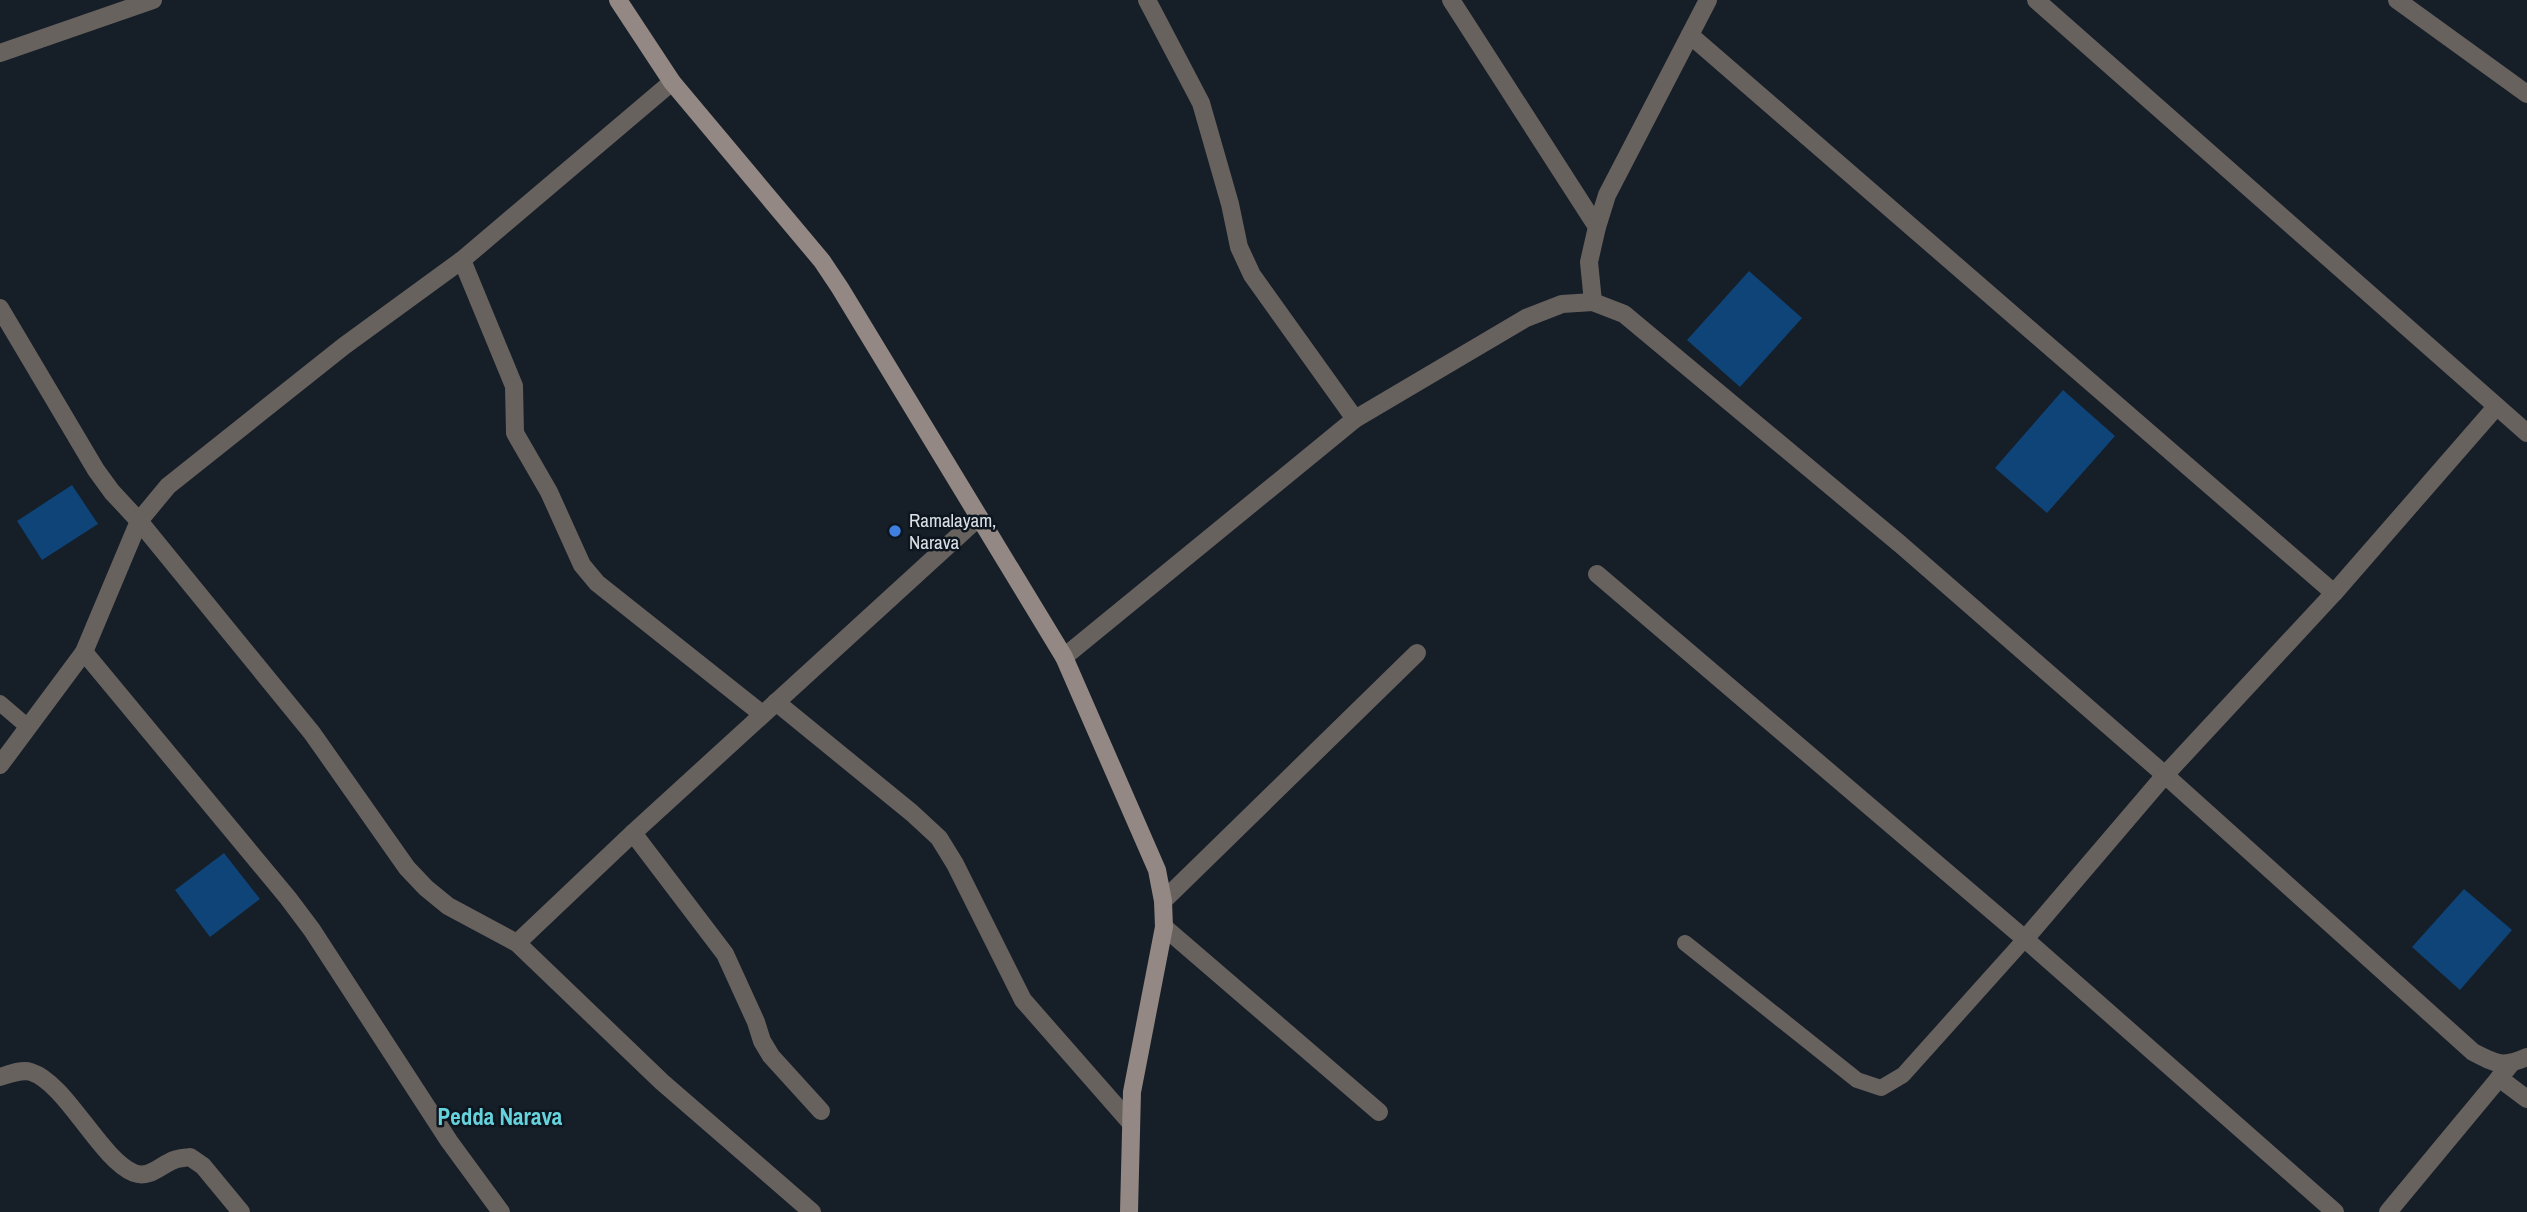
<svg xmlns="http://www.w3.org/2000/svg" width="2527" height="1212" viewBox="0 0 2527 1212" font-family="'Archivo Narrow',sans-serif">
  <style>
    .building { fill: #0e4477 }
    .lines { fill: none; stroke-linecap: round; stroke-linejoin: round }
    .lane { stroke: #68625e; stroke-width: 16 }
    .street { stroke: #68625e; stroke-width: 18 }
    .secondary { stroke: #938883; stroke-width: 18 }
    .shop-dot { fill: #3f7fe0; stroke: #0d151e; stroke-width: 2.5 }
    .labels { text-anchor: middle; stroke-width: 5; stroke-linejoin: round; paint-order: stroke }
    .poi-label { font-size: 19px; fill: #dae0e6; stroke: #0d151e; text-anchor: start }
    .quarter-label { font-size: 23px; font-weight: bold; fill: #66d2dc; stroke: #0d151e }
  </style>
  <rect width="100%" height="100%" fill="#161e28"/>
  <!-- building -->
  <g class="building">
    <path d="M1749 271 1802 318 1740 387 1687 340Z"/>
    <path d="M2063 390 2115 436 2047 513 1995 468Z"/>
    <path d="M72 485 98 524 42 560 17 521Z"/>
    <path d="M224 853 260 899 210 937 175 890Z"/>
    <path d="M2464 889 2512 930 2460 990 2412 947Z"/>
  </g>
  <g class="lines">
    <!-- lane -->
    <g class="lane">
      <path d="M0 703 28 727"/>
      <path d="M1685 943 1857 1080 1881 1088 1903 1075 2025 939"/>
    </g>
    <!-- street -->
    <g class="street">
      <path d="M1147 0 1201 103 1230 204 1239 247 1252 275 1355 419"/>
      <path d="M1451 0 1597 227"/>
      <path d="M2036 0 2527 433"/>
      <path d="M2397 0 2527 94"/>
      <path d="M1690 35 2334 593"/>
      <path d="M0 53 153 0"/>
      <path d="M462 260 514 386 515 433 549 492 582 565 597 583 762 714"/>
      <path d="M1593 302 1589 262 1597 227 1607 195 1708 0"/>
      <path d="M0 308 96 470 112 492 139 521 312 733 407 868 426 888 448 906 517 943 662 1082 812 1212"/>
      <path d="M1597 574 2025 939 2335 1212"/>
      <path d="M84 652 288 898 312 930 449 1141 501 1212"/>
      <path d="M1064 657 1355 419 1526 318 1562 304 1593 302 1624 314 1900 544 2165 775 2473 1052C2496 1064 2503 1068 2527 1057"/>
      <path d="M776 702 912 813 939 838 955 864 1023 1000 1130 1122"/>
      <path d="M0 765 84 652 139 521 168 486 344 346 462 260 672 82"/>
      <path d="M633 833 725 954 756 1022 762 1041 771 1056 821 1111"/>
      <path d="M1163 901 1417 653"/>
      <path d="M1164 927 1379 1112"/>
      <path d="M2025 939 2165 775 2334 593 2496 407"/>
      <path d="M517 943 633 833 978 518"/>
      <path d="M0 1077C10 1074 21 1069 31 1072 66 1083 100 1159 134 1173 149 1179 161 1165 174 1160 179 1158 185 1158 190 1157L203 1166 241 1212"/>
      <path d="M2499 1078 2527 1099"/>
      <path d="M2388 1212 2510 1065"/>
    </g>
    <!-- secondary -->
    <path class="secondary" d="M618 0 672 82 822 261 840 288 1064 657 1157 870 1163 901 1164 927 1132 1092 1129 1212"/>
  </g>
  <!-- markers -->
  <circle class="shop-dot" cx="895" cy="531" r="7"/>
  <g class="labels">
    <!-- poi labels -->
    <g class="poi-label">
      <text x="909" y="527">Ramalayam,<tspan x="909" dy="22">Narava</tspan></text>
    </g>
    <!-- quarter labels -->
    <g class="quarter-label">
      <text x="500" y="1125">Pedda Narava</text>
    </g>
  </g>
</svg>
